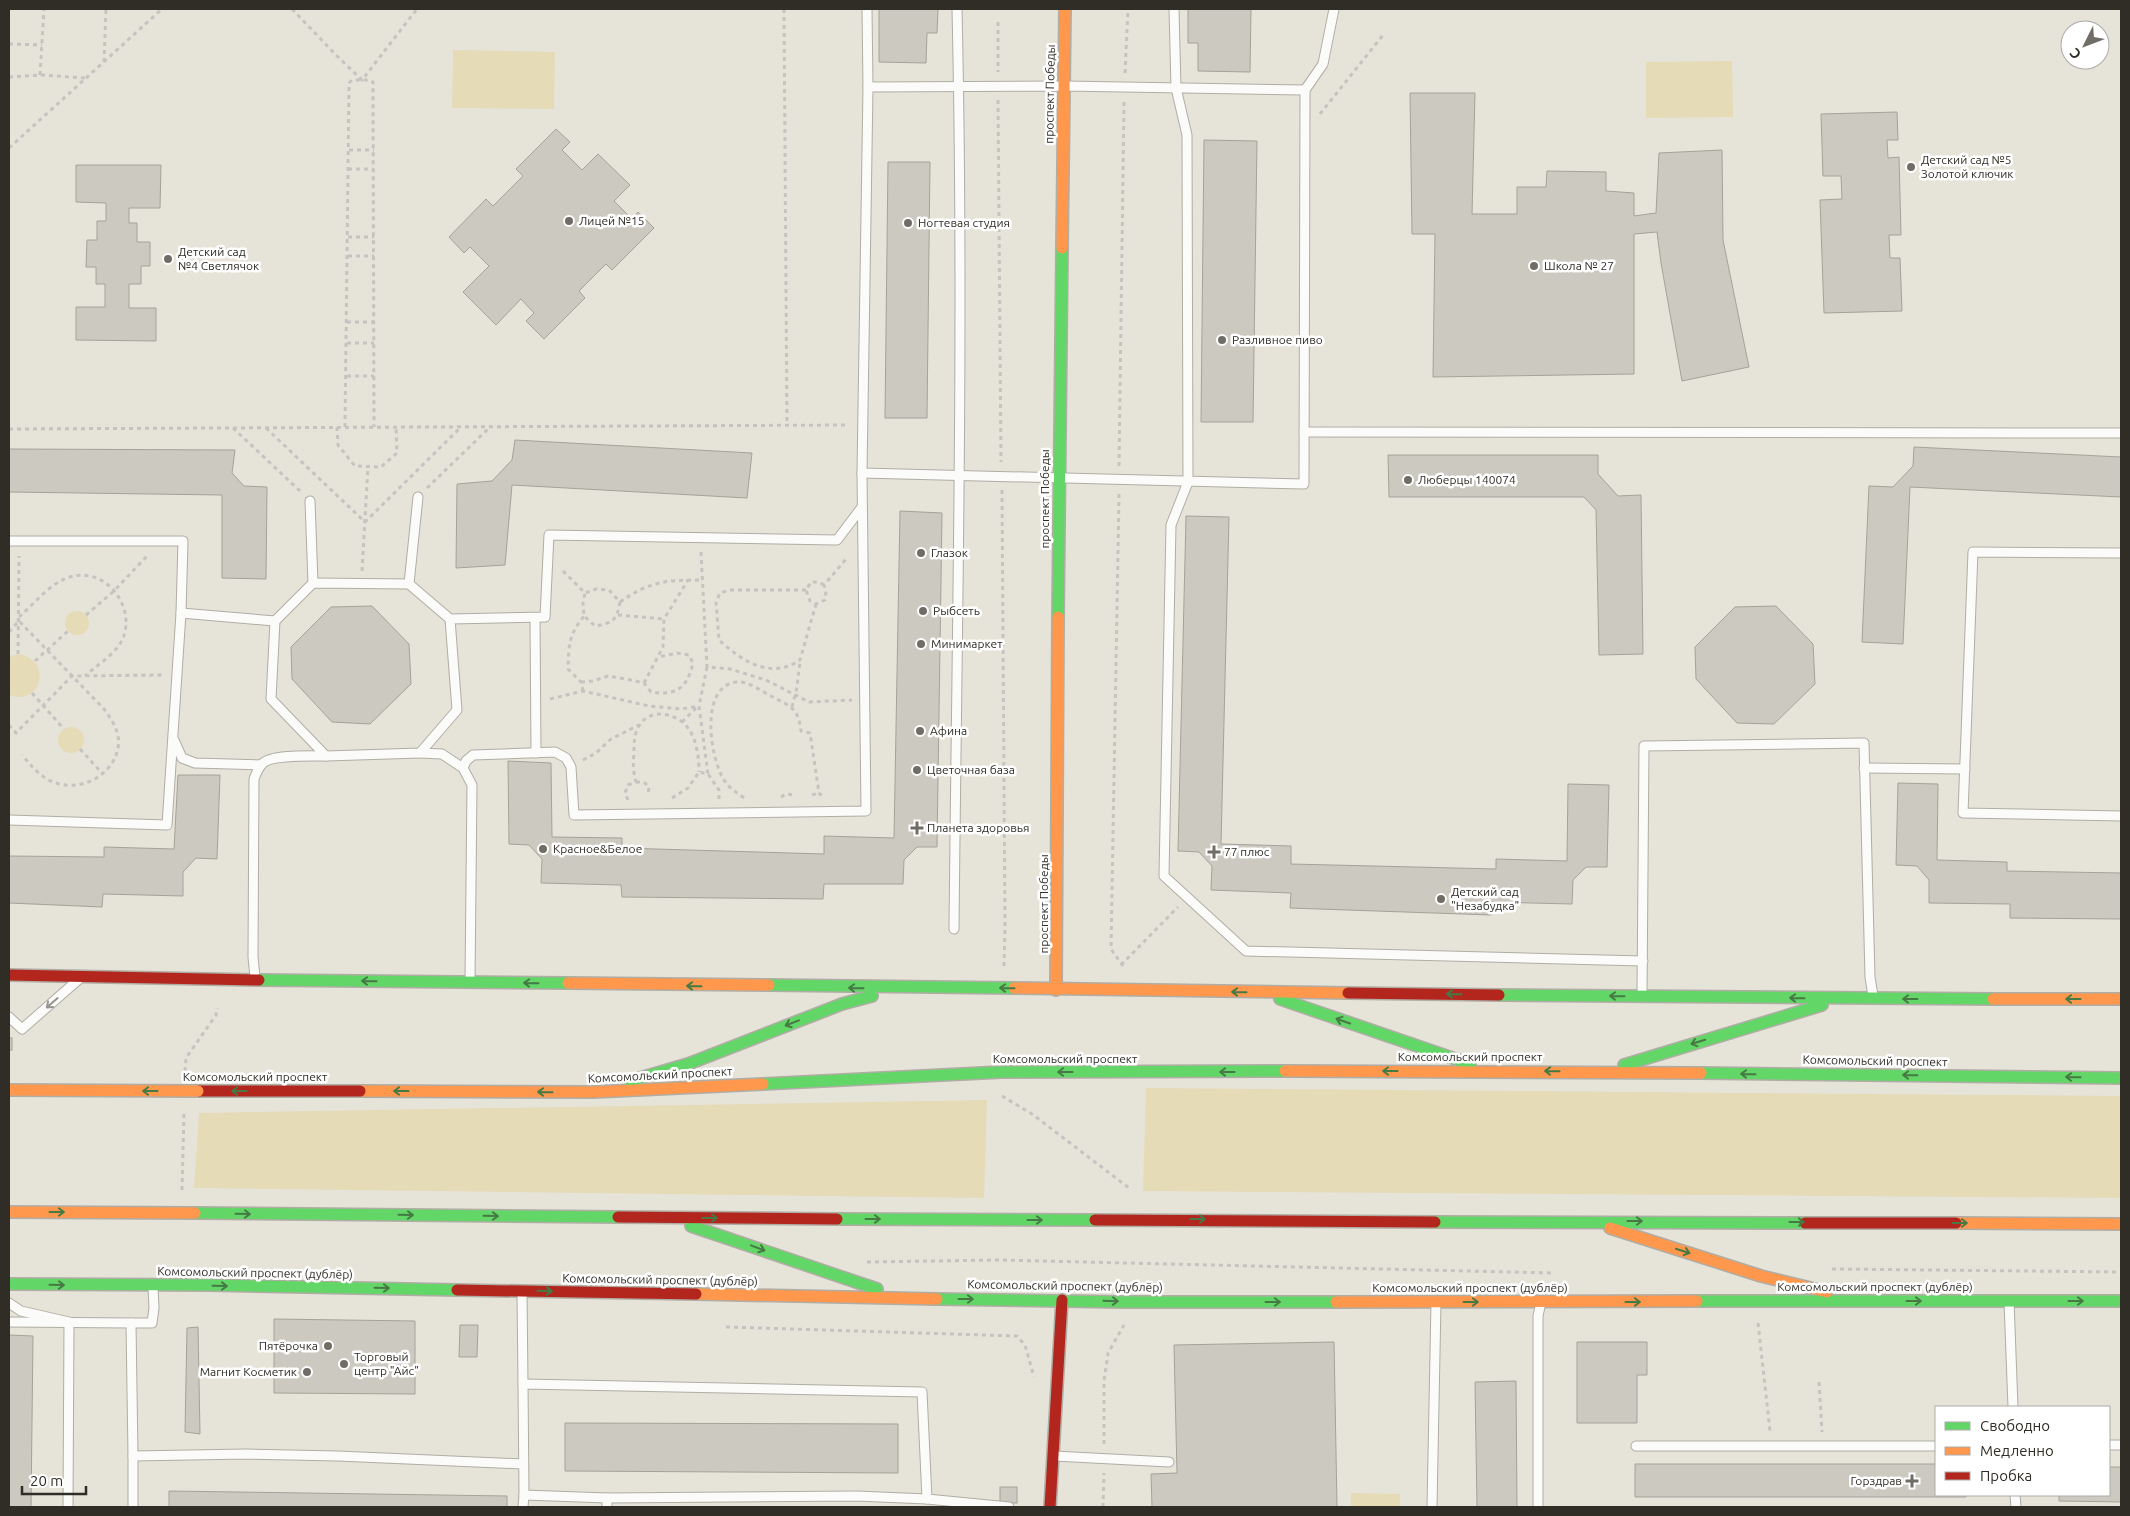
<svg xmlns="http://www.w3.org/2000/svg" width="2130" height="1516" viewBox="0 0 2130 1516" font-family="Ubuntu,sans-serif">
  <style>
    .green { fill: #e6dbb7 }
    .building { fill: #ccc9c1; stroke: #a5a29a }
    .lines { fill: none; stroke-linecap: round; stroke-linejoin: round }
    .lane-casing { stroke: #b0ada5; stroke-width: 11 }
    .fast-casing { stroke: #b0ada5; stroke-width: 14 }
    .slow-casing { stroke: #b0ada5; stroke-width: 14 }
    .jam-casing { stroke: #b0ada5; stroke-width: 14 }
    .path { stroke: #c5c4c1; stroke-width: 3; stroke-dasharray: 4 4; stroke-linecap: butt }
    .lane { stroke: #fbfbf9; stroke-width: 9 }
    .fast { stroke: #63d668; stroke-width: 11 }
    .slow { stroke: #ff974d; stroke-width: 11 }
    .jam { stroke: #b3261e; stroke-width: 11 }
    .slow-bridge-casing { stroke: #b0ada5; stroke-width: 14; stroke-linecap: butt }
    .slow-bridge { stroke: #ff974d; stroke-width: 11 }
    .oneway { stroke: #467944 }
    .oneway2 { stroke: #959490 }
    .poi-dot { fill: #6f6d65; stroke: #fff; stroke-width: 2 }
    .labels { text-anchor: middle; stroke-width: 5; stroke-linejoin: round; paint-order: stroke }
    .street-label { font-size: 12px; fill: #2f2d26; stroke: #fff }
    .poi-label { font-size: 12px; fill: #2f2d26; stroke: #fff; text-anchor: start }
  </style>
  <rect width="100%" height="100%" fill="#e6e3d9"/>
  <!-- green -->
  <g class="green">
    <path d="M453 50 555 52 554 109 452 108Z"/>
    <path d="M1732 61 1733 117 1646 118V62Z"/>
    <circle cx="77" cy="623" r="12"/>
    <path d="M18 654C54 660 41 707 9 695V657Z"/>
    <circle cx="71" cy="740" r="13"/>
    <path d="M1146 1088 2121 1096V1198L1143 1191Z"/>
    <path d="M987 1100 984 1198 194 1188 199 1113Z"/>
    <path d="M1351 1493 1400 1494V1507H1351Z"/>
  </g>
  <!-- building -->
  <g class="building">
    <path d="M879 9H938L937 33H927L926 63 879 62Z"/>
    <path d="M1188 9H1251L1250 72 1198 71V43H1188Z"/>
    <path d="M1410 93H1475L1472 214H1517V187H1546L1547 171 1606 172V191L1634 193V216L1656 213 1659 153 1722 150 1723 240 1749 367 1682 381 1661 263 1657 232 1634 234V374L1433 377 1435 234H1412Z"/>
    <path d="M1897 112 1898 140H1887L1888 158 1899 157 1901 235H1889L1890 258H1900L1902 311 1824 313 1820 200 1842 199 1841 176H1823L1821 114Z"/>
    <path d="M556 129 570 142 562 150 582 170 598 154 630 185 614 201 632 219 638 212 654 228 612 270 606 264 579 291 585 298 544 339 526 321 534 313 521 299 496 325 463 292 489 266 470 247 464 253 449 237 486 199 493 206 523 176 516 169Z"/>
    <path d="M1204 140 1257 141 1253 422H1201Z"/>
    <path d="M888 162H930L927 418H885Z"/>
    <path d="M76 165H161L160 208H129V223H137V242H150V266H141V284H129V308H156V341L76 340V307H105V284H96V267H86L87 240H97V221H106V203L76 202Z"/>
    <path d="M515 440 752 453 747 498 512 485 505 565 456 568 457 484 492 481 512 460Z"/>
    <path d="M1914 447 2121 457V497L1910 487 1903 644 1862 642 1869 486 1893 487 1913 466Z"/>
    <path d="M9 449 235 450 232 473 244 486 267 487 266 579 222 578V495L9 492Z"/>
    <path d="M1388 455H1598V474L1618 496 1641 495 1643 654 1599 655 1596 510 1584 497H1389Z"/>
    <path d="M900 511 942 513 937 847H917L904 860 903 884H824L823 899 622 897 621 885 541 883 542 859 529 845 509 844 508 761 551 763 552 837 622 838V848L824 854V836L894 838Z"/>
    <path d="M1186 516 1229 517 1221 844 1291 846V864L1496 869V859L1567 861 1568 784 1609 785 1607 867H1586L1573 880 1572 904 1491 902V915L1290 908 1291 893 1211 890 1212 866 1199 852 1178 851Z"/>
    <path d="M372 606 409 644 411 684 370 724 332 722 292 679 291 647 331 607Z"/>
    <path d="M1776 606 1813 644 1815 684 1774 724 1737 723 1696 679 1695 647 1735 607Z"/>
    <path d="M178 775H220L217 859 196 858 183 872V896L103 894 102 907 9 903V856L104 857V847L174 849Z"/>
    <path d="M1898 783 1938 784 1937 860 2007 862V871L2121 873V919L2010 918V904L1929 903V880L1917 866 1896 865Z"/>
    <rect x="9" y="1038" width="3" height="12"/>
    <path d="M274 1319 415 1321V1394L274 1393Z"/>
    <path d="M460 1325H478L477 1357H459Z"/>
    <path d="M198 1327 200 1434 185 1432 187 1328Z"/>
    <path d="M9 1335 33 1336 31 1507H9Z"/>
    <path d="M1334 1342 1337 1507H1152L1151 1474 1177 1473 1174 1345Z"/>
    <path d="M1577 1342H1647V1375H1637V1423H1577Z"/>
    <path d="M1516 1381 1517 1507H1477L1475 1382Z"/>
    <path d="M565 1423 898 1424V1473L565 1471Z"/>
    <path d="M1635 1464H1936V1495H1966V1497H1635Z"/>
    <path d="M2109 1467H2121V1502L2059 1501V1495H2109Z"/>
    <rect x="1000" y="1487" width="17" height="16"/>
    <path d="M169 1491 507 1496V1507H169Z"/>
  </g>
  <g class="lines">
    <defs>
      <g id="lane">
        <path d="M867 9 868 87"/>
        <path d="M1174 9 1176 88 1187 135 1188 482 1171 525 1164 876 1246 951 1643 961"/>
        <path d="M1064 86 1305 90 1304 484 862 473 868 87Z"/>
        <path d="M1305 90 1323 64 1334 9"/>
        <path d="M1304 432 2121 433"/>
        <path d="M310 501 313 583"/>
        <path d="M9 541H183L181 613 167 825 9 820"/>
        <path d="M2121 553 1973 552 1963 813 2121 816"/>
        <path d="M409 584 418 497"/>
        <path d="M181 613 275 621"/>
        <path d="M535 618 536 753"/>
        <path d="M450 619 457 710 420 753 326 756 271 699 275 621 313 583 409 584 450 619 545 617 549 535 837 540 862 507"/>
        <path d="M174 740 182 758 195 763 261 765"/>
        <path d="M420 753 442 754 463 768 472 785 470 981"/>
        <path d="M463 768 466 761 473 755 555 752 566 758 571 767 574 815 866 811 862 473"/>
        <path d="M1864 768 1965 769"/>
        <path d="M954 929C957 623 964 315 957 9"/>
        <path d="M255 977 253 957 254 779C256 774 258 768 262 764 271 754 312 756 326 756"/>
        <path d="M1642 995 1644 746 1864 743 1870 977 1873 996"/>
        <path d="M9 1017 22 1029 78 980"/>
        <path d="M522 1291 523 1384"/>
        <path d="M2009 1301 2013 1407"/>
        <path d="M9 1303 21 1311 69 1322 68 1507"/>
        <path d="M9 1322 131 1323 133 1456 247 1454 338 1456 523 1464"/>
        <path d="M131 1323H152L154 1308 153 1287"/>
        <path d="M2109 1445H2121"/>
        <path d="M1636 1446H1936"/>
        <path d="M133 1456V1507"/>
        <path d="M1054 1456 1169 1462"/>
        <path d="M2015 1495 2016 1507"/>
        <path d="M607 1498 857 1496 927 1499"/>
        <path d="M523 1507 524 1495"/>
        <path d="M607 1507V1498L524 1495 523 1384 922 1392 927 1499 1009 1507"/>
        <path d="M1432 1507 1436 1302"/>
        <path d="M1538 1507V1316L1541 1302"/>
      </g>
      <g id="fast">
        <path d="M1058 617 1062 248"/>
        <path d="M259 980 568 983"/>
        <path d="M769 985 1014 988"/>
        <path d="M1499 995 1993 999"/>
        <path d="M1280 999 1470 1064"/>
        <path d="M1624 1065 1822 1005"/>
        <path d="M1701 1073 2121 1078"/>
        <path d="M630 1081 688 1064 842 1004 872 996"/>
        <path d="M763 1084 1002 1072 1285 1071"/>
        <path d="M195 1213 618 1217"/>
        <path d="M837 1219 1095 1220"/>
        <path d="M1435 1222 1805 1223"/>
        <path d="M691 1226 877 1289"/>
        <path d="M9 1284 208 1285 457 1290"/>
        <path d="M937 1299 1124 1302H1336"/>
        <path d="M1697 1301H2121"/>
      </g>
      <g id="slow">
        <path d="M1062 248 1065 9"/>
        <path d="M568 983 769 985"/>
        <path d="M1014 988 1348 993"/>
        <path d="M1056 990 1058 617"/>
        <path d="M1993 999H2121"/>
        <path d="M1285 1071 1701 1073"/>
        <path d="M360 1091 594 1092 763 1084"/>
        <path d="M1956 1223 2121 1224"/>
        <path d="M1610 1228 1761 1276 1827 1292"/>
        <path d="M696 1294 937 1299"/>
        <path d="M1336 1302 1697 1301"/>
      </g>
      <g id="jam">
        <path d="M9 975 259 980"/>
        <path d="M1348 993 1499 995"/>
        <path d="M198 1091H360"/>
        <path d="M618 1217 837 1219"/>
        <path d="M1095 1220 1435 1222"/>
        <path d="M1805 1223H1956"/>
        <path d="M457 1290 696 1294"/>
        <path d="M1050 1507 1062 1300"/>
      </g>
    </defs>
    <!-- lane casing -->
    <use href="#lane" class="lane-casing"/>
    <!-- fast casing -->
    <use href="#fast" class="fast-casing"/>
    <!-- slow casing -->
    <use href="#slow" class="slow-casing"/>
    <!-- jam casing -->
    <use href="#jam" class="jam-casing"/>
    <!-- path -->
    <g class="path">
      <path d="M292 9 336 55 362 80 417 9"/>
      <path d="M784 9 787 425"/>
      <path d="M998 22V72"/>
      <path d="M9 44 42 45"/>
      <path d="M104 62 106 9"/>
      <path d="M1125 73 1128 9"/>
      <path d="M40 75 44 9"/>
      <path d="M9 77 40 75 86 78"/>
      <path d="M998 100 1001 462"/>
      <path d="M1320 114 1383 35"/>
      <path d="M9 148 162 9"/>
      <path d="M349 150H374"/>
      <path d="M348 169H373"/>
      <path d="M348 237H374"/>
      <path d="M348 256H374"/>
      <path d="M347 322H374"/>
      <path d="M347 343H374"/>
      <path d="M347 376H374"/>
      <path d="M337 427 338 445 355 466 381 467 397 453 396 427"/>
      <path d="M345 427 349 83 352 80H369L373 82 374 427"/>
      <path d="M233 428 300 491"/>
      <path d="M266 428 365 522 461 427"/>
      <path d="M9 429 849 425"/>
      <path d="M1119 466 1124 102"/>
      <path d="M427 488 489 428"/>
      <path d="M1002 490 1005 927 1004 967"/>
      <path d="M1119 494 1111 949 1123 966"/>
      <path d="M701 552 707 667 730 669 766 680 809 702 852 700"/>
      <path d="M362 571 368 466"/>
      <path d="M563 571 585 593 583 603 584 616 595 626C613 623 617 620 620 602L609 590 596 589 585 593"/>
      <path d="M824 585 819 582H811L806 590 810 601 816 604 825 600 826 591 824 585 847 558"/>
      <path d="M806 590H730L720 593 716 602 719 640C742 661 770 680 800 660L816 604"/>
      <path d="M620 602C650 581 666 580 702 580"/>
      <path d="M86 615 114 591 147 556"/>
      <path d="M618 615 664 619"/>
      <path d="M19 617C34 604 50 583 70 577 105 566 136 606 123 638 117 653 97 665 85 676"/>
      <path d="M9 632 19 621 104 709C112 720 121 733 118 748 112 779 74 795 47 779 37 773 30 764 22 755"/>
      <path d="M18 654 19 556"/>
      <path d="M35 661 68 631"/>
      <path d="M707 667 699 706 708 774"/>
      <path d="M581 682 593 681 608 676 631 680 644 683 651 692C677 696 687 688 693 663L689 655 677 653 659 657"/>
      <path d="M644 683 663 647 664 619 688 580"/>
      <path d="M583 691 581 682 568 669C569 645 568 636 584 616"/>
      <path d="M32 693 64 729"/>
      <path d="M550 699 583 691 649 706 681 709 699 706"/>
      <path d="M792 707 797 687 800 661"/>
      <path d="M682 722 698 706"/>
      <path d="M9 725 16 733 72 676 162 675"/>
      <path d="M80 749 102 773"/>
      <path d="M583 760 596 753 611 739 639 725"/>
      <path d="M636 782H644L649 787 648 796"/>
      <path d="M812 795 819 793"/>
      <path d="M781 797 786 794 794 795"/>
      <path d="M672 798 688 788 699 772 708 774 719 790V800"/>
      <path d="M744 798C736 792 729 788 724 780 710 758 699 687 736 682 747 680 761 691 771 696 791 707 798 707 801 731L810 733 819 793 823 797"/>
      <path d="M628 800 625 793 628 785 636 782C633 772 633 763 634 752 634 743 634 734 639 726 650 707 677 713 688 728 697 740 699 758 699 772"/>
      <path d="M1121 965 1178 907"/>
      <path d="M185 1071 186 1058 216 1015 217 1008"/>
      <path d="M1002 1096 1032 1114 1129 1188"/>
      <path d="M182 1190 184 1112"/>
      <path d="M867 1262 999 1260 1553 1273"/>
      <path d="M1832 1269 2121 1272"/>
      <path d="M1758 1323 1770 1431"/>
      <path d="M726 1327 1017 1336 1025 1345 1034 1377"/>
      <path d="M1819 1382 1822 1432"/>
      <path d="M1104 1444V1381L1108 1353 1124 1325"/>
      <path d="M1103 1507 1104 1473"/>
    </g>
    <!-- lane -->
    <use href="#lane" class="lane"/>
    <!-- fast -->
    <use href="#fast" class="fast"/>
    <!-- slow -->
    <use href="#slow" class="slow"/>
    <!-- jam -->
    <use href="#jam" class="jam"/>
    <defs>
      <g id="slow-bridge">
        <path d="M9 1090 198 1091"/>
        <path d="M9 1212 195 1213"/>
      </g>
    </defs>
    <!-- slow-bridge casing -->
    <use href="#slow-bridge" class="slow-bridge-casing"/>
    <!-- slow-bridge -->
    <use href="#slow-bridge" class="slow-bridge"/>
  </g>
  <!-- one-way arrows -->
  <defs><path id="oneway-shaft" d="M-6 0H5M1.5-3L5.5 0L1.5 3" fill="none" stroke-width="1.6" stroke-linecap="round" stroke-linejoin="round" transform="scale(1.25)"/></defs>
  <g class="oneway">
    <use href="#oneway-shaft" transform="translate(369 981) rotate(-179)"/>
    <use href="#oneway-shaft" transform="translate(531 983) rotate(-179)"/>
    <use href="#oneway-shaft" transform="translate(694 986) rotate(-179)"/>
    <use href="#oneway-shaft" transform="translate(856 988) rotate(-179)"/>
    <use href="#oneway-shaft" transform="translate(1007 988) rotate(-179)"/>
    <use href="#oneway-shaft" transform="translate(1239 992) rotate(-179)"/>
    <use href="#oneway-shaft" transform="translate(1454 994) rotate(-179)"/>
    <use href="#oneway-shaft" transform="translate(1617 996) rotate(-179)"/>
    <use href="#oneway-shaft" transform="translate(1797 998) rotate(-179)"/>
    <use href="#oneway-shaft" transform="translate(1910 999) rotate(-180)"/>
    <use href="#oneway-shaft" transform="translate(2073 999) rotate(-180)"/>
    <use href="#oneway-shaft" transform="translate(1343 1021) rotate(-161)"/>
    <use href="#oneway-shaft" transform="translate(792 1023) rotate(159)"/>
    <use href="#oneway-shaft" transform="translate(1698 1042) rotate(163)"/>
    <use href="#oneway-shaft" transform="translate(1390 1071) rotate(180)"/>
    <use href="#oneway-shaft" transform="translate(1552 1071) rotate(-179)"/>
    <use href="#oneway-shaft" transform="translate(1065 1072) rotate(-180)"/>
    <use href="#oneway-shaft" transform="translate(1227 1072) rotate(180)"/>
    <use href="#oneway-shaft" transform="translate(1748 1074) rotate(-179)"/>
    <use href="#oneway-shaft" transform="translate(1910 1075) rotate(-179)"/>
    <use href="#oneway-shaft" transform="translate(2073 1077) rotate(-179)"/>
    <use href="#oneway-shaft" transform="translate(150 1091) rotate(-180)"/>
    <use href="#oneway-shaft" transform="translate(239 1091) rotate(-180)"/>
    <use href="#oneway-shaft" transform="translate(401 1091) rotate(-180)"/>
    <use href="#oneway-shaft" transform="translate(545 1092) rotate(-179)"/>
    <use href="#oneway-shaft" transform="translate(57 1212)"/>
    <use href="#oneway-shaft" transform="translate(243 1214) rotate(1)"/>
    <use href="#oneway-shaft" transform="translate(406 1215) rotate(1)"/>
    <use href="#oneway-shaft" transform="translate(491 1216) rotate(1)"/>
    <use href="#oneway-shaft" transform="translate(710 1218)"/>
    <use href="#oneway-shaft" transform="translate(873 1219)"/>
    <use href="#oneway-shaft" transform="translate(1198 1219)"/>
    <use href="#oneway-shaft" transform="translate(1035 1220)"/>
    <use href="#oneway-shaft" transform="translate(1635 1221)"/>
    <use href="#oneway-shaft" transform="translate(1797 1222)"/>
    <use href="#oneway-shaft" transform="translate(1960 1223)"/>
    <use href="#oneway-shaft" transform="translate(758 1248) rotate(21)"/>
    <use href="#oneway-shaft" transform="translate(1683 1251) rotate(18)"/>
    <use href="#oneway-shaft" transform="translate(57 1285) rotate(1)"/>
    <use href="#oneway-shaft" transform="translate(220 1286) rotate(1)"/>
    <use href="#oneway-shaft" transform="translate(382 1288) rotate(1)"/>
    <use href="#oneway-shaft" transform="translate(545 1291) rotate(1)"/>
    <use href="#oneway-shaft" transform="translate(966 1299)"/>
    <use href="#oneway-shaft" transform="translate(1111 1301) rotate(2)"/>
    <use href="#oneway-shaft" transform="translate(1914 1301)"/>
    <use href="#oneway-shaft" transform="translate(2076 1301)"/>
    <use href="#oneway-shaft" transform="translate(1273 1302)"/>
    <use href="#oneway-shaft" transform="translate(1471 1302)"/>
    <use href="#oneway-shaft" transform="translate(1633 1302)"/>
  </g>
  <use class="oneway2" href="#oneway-shaft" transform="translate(52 1003) rotate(139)"/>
  <!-- markers -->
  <g class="poi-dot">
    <circle cx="1911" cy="167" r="5"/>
    <circle cx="569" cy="221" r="5"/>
    <circle cx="908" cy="223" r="5"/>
    <circle cx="168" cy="259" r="5"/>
    <circle cx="1534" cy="266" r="5"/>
    <circle cx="1222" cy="340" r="5"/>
    <circle cx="1408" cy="480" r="5"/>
    <circle cx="921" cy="553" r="5"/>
    <circle cx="923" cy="611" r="5"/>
    <circle cx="921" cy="644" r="5"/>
    <circle cx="920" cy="731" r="5"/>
    <circle cx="917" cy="770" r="5"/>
    <path d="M914.5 820.5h5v5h5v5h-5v5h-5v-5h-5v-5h5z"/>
    <circle cx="543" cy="849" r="5"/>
    <path d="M1211.5 844.5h5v5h5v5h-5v5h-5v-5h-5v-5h5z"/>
    <circle cx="1441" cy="899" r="5"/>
    <circle cx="328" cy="1346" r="5"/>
    <circle cx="344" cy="1364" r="5"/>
    <circle cx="307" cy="1372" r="5"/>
    <path d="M1909.5 1473.5h5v5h5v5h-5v5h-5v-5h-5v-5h5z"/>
  </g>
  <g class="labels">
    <!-- street labels -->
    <g class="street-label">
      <text transform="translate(1050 94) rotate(-89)" y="4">проспект Победы</text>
      <text transform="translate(1045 499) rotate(-90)" y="4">проспект Победы</text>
      <text transform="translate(1044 904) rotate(-90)" y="4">проспект Победы</text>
      <text x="1470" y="1061">Комсомольский проспект</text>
      <text x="1065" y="1063">Комсомольский проспект</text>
      <text transform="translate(1875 1061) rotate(1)" y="4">Комсомольский проспект</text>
      <text transform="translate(660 1075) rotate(-3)" y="4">Комсомольский проспект</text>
      <text x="255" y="1081">Комсомольский проспект</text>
      <text transform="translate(255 1273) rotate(1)" y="4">Комсомольский проспект (дублёр)</text>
      <text transform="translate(660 1280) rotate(1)" y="4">Комсомольский проспект (дублёр)</text>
      <text transform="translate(1065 1286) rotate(1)" y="4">Комсомольский проспект (дублёр)</text>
      <text x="1875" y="1291">Комсомольский проспект (дублёр)</text>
      <text x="1470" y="1292">Комсомольский проспект (дублёр)</text>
    </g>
    <!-- poi labels -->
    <g class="poi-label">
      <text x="1921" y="164">Детский сад №5<tspan x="1921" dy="14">Золотой ключик</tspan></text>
      <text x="579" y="225">Лицей №15</text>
      <text x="918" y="227">Ногтевая студия</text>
      <text x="178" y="256">Детский сад<tspan x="178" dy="14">№4 Светлячок</tspan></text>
      <text x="1544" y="270">Школа № 27</text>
      <text x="1232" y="344">Разливное пиво</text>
      <text x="1418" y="484">Люберцы 140074</text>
      <text x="931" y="557">Глазок</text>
      <text x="933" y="615">Рыбсеть</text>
      <text x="931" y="648">Минимаркет</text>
      <text x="930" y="735">Афина</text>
      <text x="927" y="774">Цветочная база</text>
      <text x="927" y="832">Планета здоровья</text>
      <text x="553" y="853">Красное&amp;Белое</text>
      <text x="1224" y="856">77 плюс</text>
      <text x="1451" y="896">Детский сад<tspan x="1451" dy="14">"Незабудка"</tspan></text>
      <text x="318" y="1350" text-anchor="end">Пятёрочка</text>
      <text x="354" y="1361">Торговый<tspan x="354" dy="14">центр "Айс"</tspan></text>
      <text x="297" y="1376" text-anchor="end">Магнит Косметик</text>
      <text x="1902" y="1485" text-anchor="end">Горздрав</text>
    </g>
  </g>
  <!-- border -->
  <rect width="2130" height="1516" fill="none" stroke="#2f2d26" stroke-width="20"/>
  <!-- legend -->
  <rect x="1935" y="1406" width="175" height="90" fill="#ffffff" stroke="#acaba8"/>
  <rect x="1945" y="1422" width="25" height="8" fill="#63d668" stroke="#acaba8"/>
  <text x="1980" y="1431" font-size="15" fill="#2f2d26">Свободно</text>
  <rect x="1945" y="1447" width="25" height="8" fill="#ff974d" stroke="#acaba8"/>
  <text x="1980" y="1456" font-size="15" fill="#2f2d26">Медленно</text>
  <rect x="1945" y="1472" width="25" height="8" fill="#b3261e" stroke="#acaba8"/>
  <text x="1980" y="1481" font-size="15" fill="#2f2d26">Пробка</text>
  <!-- north arrow -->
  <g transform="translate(2085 45) rotate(228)"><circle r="24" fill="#ffffff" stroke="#acaba8"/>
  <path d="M0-4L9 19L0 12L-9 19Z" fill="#6f6d65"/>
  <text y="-8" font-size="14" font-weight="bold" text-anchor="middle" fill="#2f2d26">С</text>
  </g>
  <!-- scale -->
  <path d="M22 1486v8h64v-8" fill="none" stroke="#2f2d26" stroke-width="2.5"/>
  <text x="30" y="1486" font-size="15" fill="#2f2d26" stroke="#ffffff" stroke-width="4" paint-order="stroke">20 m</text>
</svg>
